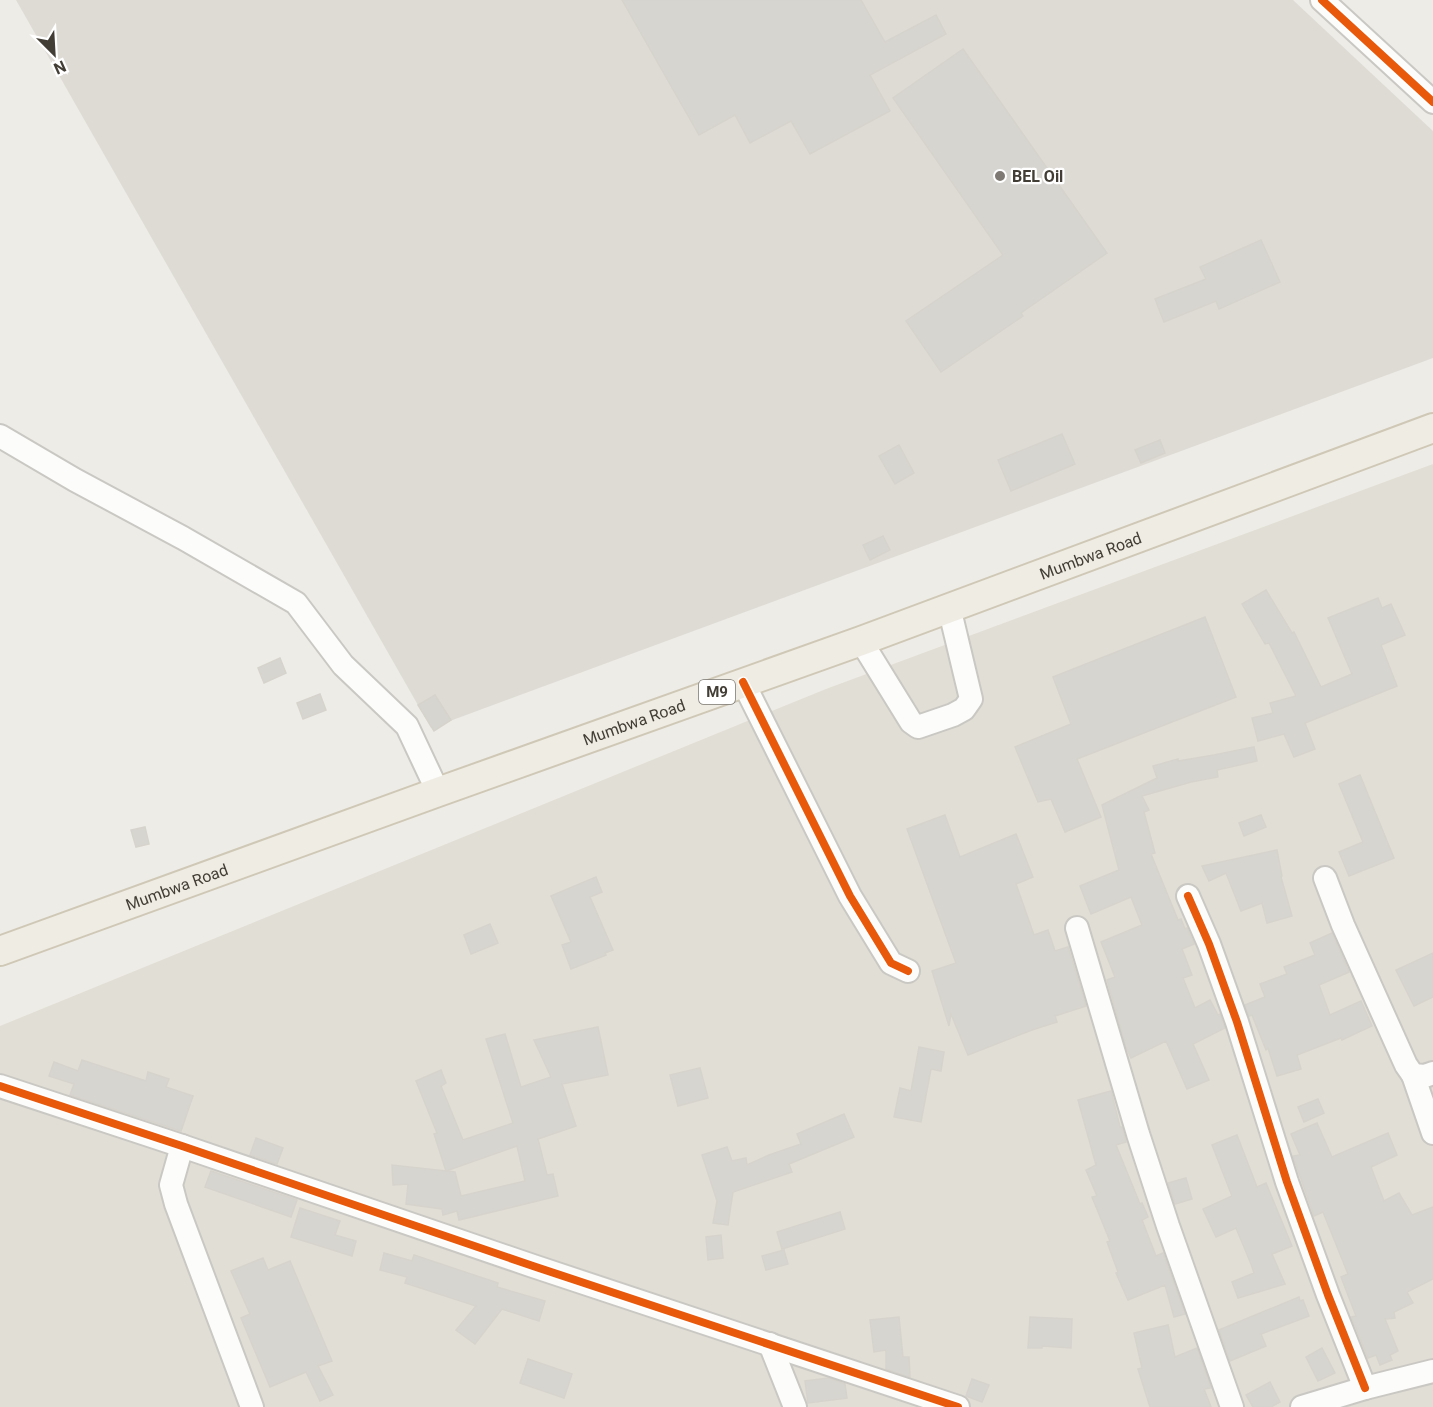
<svg xmlns="http://www.w3.org/2000/svg" width="1433" height="1407" viewBox="0 0 1433 1407" font-family="Roboto,sans-serif">
  <style>
    .residential { fill: #e1ded5 }
    .industrial { fill: #dedbd5 }
    .building { fill: #d7d5d0; stroke: #d6d3cd; stroke-width: 1.5 }
    .lines { fill: none; stroke-linecap: round; stroke-linejoin: round }
    .minor-casing { stroke: #cac8c3; stroke-width: 26 }
    .major-casing { stroke: #cfc8b6; stroke-width: 32 }
    .minor { stroke: #fcfcfb; stroke-width: 22 }
    .major { stroke: #efece3; stroke-width: 28 }
    .cycleway-casing { stroke: #fff; stroke-width: 11 }
    .cycleway { stroke: #e8590c; stroke-width: 8 }
    .poi-dot { fill: #7e7a73; stroke: #fff; stroke-width: 2 }
    .labels { text-anchor: middle; stroke-width: 4.5; stroke-linejoin: round; paint-order: stroke }
    .shield { fill: #fff; stroke: #7b7772; stroke-width: 1.5 }
    .shield-label { font-size: 15px; font-weight: bold; fill: #423d35 }
    .poi-label { font-size: 16px; font-weight: bold; fill: #423d35; stroke: #fff; text-anchor: start }
    .street-label { font-size: 16px; fill: #423d35; stroke: #fff }
  </style>
  <rect width="100%" height="100%" fill="#eeece7"/>
  <!-- residential -->
  <path class="residential" d="M1433 464V1407H0V1026L826 689Z"/>
  <!-- industrial -->
  <path class="industrial" d="M16 0H1293L1433 131V358L431 728Z"/>
  <!-- building -->
  <g class="building">
    <path d="M622 0H861L885 42 936 15 946 34 870 75 890 111 810 154 791 121 750 143 735 115 699 135Z"/>
    <path d="M963 49 1107 253 1021 313 1023 316 941 372 906 321 1003 255 893 98Z"/>
    <path d="M1261 240 1280 282 1219 309 1216 301 1164 322 1155 299 1206 279 1200 267Z"/>
    <path d="M1062 434 1075 464 1011 491 998 460Z"/>
    <path d="M1160 440 1165 453 1141 463 1135 450Z"/>
    <path d="M899 445 914 473 895 484 879 456Z"/>
    <path d="M883 536 890 550 870 560 863 545Z"/>
    <path d="M1266 590 1292 633 1294 632 1321 687 1352 674 1328 618 1378 598 1382 608 1391 604 1405 635 1381 645 1397 686 1305 723 1315 749 1294 757 1284 734 1258 741 1252 718 1273 713 1270 703 1296 696 1269 643 1265 644 1242 604Z"/>
    <path d="M1205 617 1236 697 1077 759 1101 817 1065 832 1051 799 1038 802 1015 747 1071 724 1053 677Z"/>
    <path d="M280 658 286 673 264 683 258 668Z"/>
    <path d="M320 694 326 710 303 719 297 703Z"/>
    <path d="M435 695 451 720 434 731 418 705Z"/>
    <path d="M1254 747 1257 761 1217 770 1218 777 1191 782 1142 796 1149 810 1144 812 1155 853 1151 854 1178 920 1181 919 1185 929 1187 928 1194 944 1182 949 1192 975 1183 978 1195 1008 1210 1000 1218 1015 1220 1014 1225 1028 1193 1044 1209 1080 1187 1089 1166 1041 1131 1058 1126 1047 1107 980 1115 977 1101 942 1142 925 1131 897 1091 914 1080 886 1119 870 1102 805 1157 778 1153 766 1178 759V761L1214 755Z"/>
    <path d="M1360 775 1394 858 1349 876 1339 852 1363 842 1339 784Z"/>
    <path d="M945 815 960 857 1016 834 1033 877 1016 884 1034 935 1048 930 1055 951 1068 947 1086 1006 1055 1016 1057 1022 1032 1030 968 1055 951 1014 949 1026 932 971 956 963 907 829Z"/>
    <path d="M1261 815 1266 827 1244 836 1239 823Z"/>
    <path d="M145 827 149 844 136 847 131 830Z"/>
    <path d="M1277 850 1282 876 1281 877 1292 916 1267 923 1262 903 1241 911 1226 873 1209 881 1202 866Z"/>
    <path d="M596 877 602 892 590 897 613 950 605 953 606 955 571 969 562 945 571 942 551 896Z"/>
    <path d="M490 924 498 943 471 954 464 935Z"/>
    <path d="M1332 933 1349 972 1319 985 1330 1015 1361 1001 1372 1026 1342 1040 1341 1038 1297 1055 1301 1069 1277 1076 1268 1048 1266 1050 1252 1015 1249 1016 1245 1005 1265 997 1260 984 1287 974 1284 967 1315 955 1310 943Z"/>
    <path d="M1433 953V997L1414 1006 1396 970Z"/>
    <path d="M598 1027 608 1075 562 1084 576 1126 538 1139 547 1175 553 1174 558 1196 459 1220 457 1211 443 1215 442 1209 406 1204 408 1184 393 1185 392 1165 455 1172 461 1196 525 1181 517 1146 446 1171 434 1134 437 1133 416 1081 441 1070 446 1083 441 1086 463 1140 513 1123 486 1039 505 1034 521 1087 551 1077 534 1040Z"/>
    <path d="M919 1047 944 1052 941 1071 931 1069 921 1122 894 1117 900 1088 911 1091Z"/>
    <path d="M82 1060 146 1081 148 1072 169 1079 166 1087 193 1096 181 1131 70 1095 74 1084 49 1076 54 1062 78 1071Z"/>
    <path d="M700 1068 708 1098 678 1106 670 1075Z"/>
    <path d="M1111 1091 1120 1127H1122L1126 1142 1116 1145 1140 1204 1142 1203 1148 1217 1142 1220 1156 1256 1163 1253 1185 1314 1174 1317 1165 1285 1128 1300 1116 1273 1118 1272 1107 1242 1110 1241 1092 1197 1097 1196 1086 1170 1096 1165 1078 1100Z"/>
    <path d="M1318 1099 1324 1113 1304 1122 1298 1107Z"/>
    <path d="M844 1114 854 1137 789 1164 792 1172 733 1192 728 1225 713 1223 717 1201 702 1155 727 1147 732 1161 746 1158 747 1165 769 1155 801 1144 797 1134Z"/>
    <path d="M1317 1123 1332 1157 1388 1133 1397 1155 1371 1167 1384 1201 1399 1193 1412 1215 1433 1207V1279L1407 1292 1413 1303 1394 1312 1395 1318 1385 1319 1398 1351 1390 1355 1392 1360 1380 1365 1376 1355 1368 1358 1356 1328 1351 1317 1356 1316 1341 1277 1348 1274 1323 1212 1314 1216 1293 1156 1300 1155 1291 1134Z"/>
    <path d="M1237 1135 1257 1187 1266 1183 1292 1246 1272 1254 1285 1284 1238 1298 1232 1282 1254 1273 1251 1264 1236 1228 1216 1237 1203 1209 1232 1196 1212 1145Z"/>
    <path d="M256 1138 283 1148 277 1164 250 1155Z"/>
    <path d="M211 1171 297 1200 291 1217 205 1187Z"/>
    <path d="M1186 1178 1192 1199 1175 1204 1168 1183Z"/>
    <path d="M300 1208 340 1221 335 1235 356 1241 352 1256 291 1237Z"/>
    <path d="M840 1212 845 1229 782 1249 777 1232Z"/>
    <path d="M721 1235 723 1258 708 1260 706 1237Z"/>
    <path d="M784 1250 788 1264 766 1270 762 1256Z"/>
    <path d="M384 1253 412 1261 414 1255 498 1283 497 1287 545 1301 539 1321 502 1309 475 1344 456 1330 476 1306 405 1283 407 1277 380 1270Z"/>
    <path d="M263 1258 268 1270 290 1261 332 1361 318 1366 333 1395 320 1401 306 1372 270 1387 241 1318 250 1314 231 1271Z"/>
    <path d="M1299 1297 1300 1301 1303 1300 1309 1316 1261 1334 1266 1346 1230 1361 1219 1330Z"/>
    <path d="M899 1317 903 1357H909L910 1377 886 1369V1350L874 1352 870 1320Z"/>
    <path d="M1030 1317 1072 1319 1071 1348 1042 1346V1348H1028Z"/>
    <path d="M1168 1325 1175 1357 1197 1348 1211 1388 1204 1389 1211 1407H1150L1138 1369 1142 1368 1134 1333Z"/>
    <path d="M1322 1348 1335 1373 1318 1381 1306 1357Z"/>
    <path d="M528 1359 572 1374 564 1398 520 1383Z"/>
    <path d="M829 1378 845 1384 847 1398 808 1403 805 1381Z"/>
    <path d="M972 1379 989 1385 982 1402 966 1396Z"/>
    <path d="M1270 1382 1280 1402 1271 1407H1253L1246 1395Z"/>
  </g>
  <g class="lines">
    <defs>
      <g id="minor">
        <path d="M1322 0 1433 102"/>
        <path d="M0 436 75 480 183 538 296 603 343 665 407 726 438 792"/>
        <path d="M861 641 911 722 918 727 953 715 964 709 971 699 949 607"/>
        <path d="M743 682 850 896 891 963 908 971"/>
        <path d="M1325 878 1343 925 1406 1065 1413 1075 1425 1076 1433 1073"/>
        <path d="M1188 896 1209 944 1237 1022 1287 1182 1328 1295 1365 1388"/>
        <path d="M1077 928 1138 1134 1168 1226 1232 1407"/>
        <path d="M1413 1075 1433 1133"/>
        <path d="M0 1086 182 1146 533 1266 958 1407"/>
        <path d="M182 1146 171 1185 176 1204 252 1407"/>
        <path d="M770 1344 795 1407"/>
        <path d="M1302 1407 1365 1388 1433 1371"/>
      </g>
      <g id="major">
        <path id="s1" d="M0 951 438 792 861 641 1433 428"/>
      </g>
    </defs>
    <!-- minor casing -->
    <use href="#minor" class="minor-casing"/>
    <!-- major casing -->
    <use href="#major" class="major-casing"/>
    <!-- minor -->
    <use href="#minor" class="minor"/>
    <!-- major -->
    <use href="#major" class="major"/>
    <defs>
      <g id="cycleway">
        <path d="M1322 0 1433 102"/>
        <path d="M743 682 850 896 891 963 908 971"/>
        <path d="M1188 896 1209 944 1237 1022 1287 1182 1328 1295 1365 1388"/>
        <path d="M0 1086 182 1146 533 1266 958 1407"/>
      </g>
    </defs>
    <!-- cycleway casing -->
    <use href="#cycleway" class="cycleway-casing"/>
    <!-- cycleway -->
    <use href="#cycleway" class="cycleway"/>
  </g>
  <!-- markers -->
  <circle class="poi-dot" cx="1000" cy="176" r="6"/>
  <g class="labels">
    <!-- shield labels -->
    <rect class="shield" x="699" y="680" width="36" height="24" rx="4.5"/>
    <g class="shield-label">
      <text x="717" y="697">M9</text>
    </g>
    <!-- poi labels -->
    <g class="poi-label">
      <text x="1012" y="182">BEL Oil</text>
    </g>
    <!-- street labels -->
    <g class="street-label">
      <text dy="6" stroke="none"><textPath href="#s1" startOffset="1160">Mumbwa Road</textPath></text>
      <text dy="6" stroke="none"><textPath href="#s1" startOffset="674">Mumbwa Road</textPath></text>
      <text dy="6" stroke="none"><textPath href="#s1" startOffset="188">Mumbwa Road</textPath></text>
    </g>
  </g>
  <!-- north arrow -->
  <g transform="translate(54 54) rotate(156)" stroke="#ffffff" stroke-width="4.5" paint-order="stroke">
  <path d="M0-4.5L10 22L0 15L-10 22Z" fill="#423d35"/>
  <text y="-9" font-size="16" font-weight="bold" text-anchor="middle" fill="#423d35">N</text>
  </g>
</svg>
